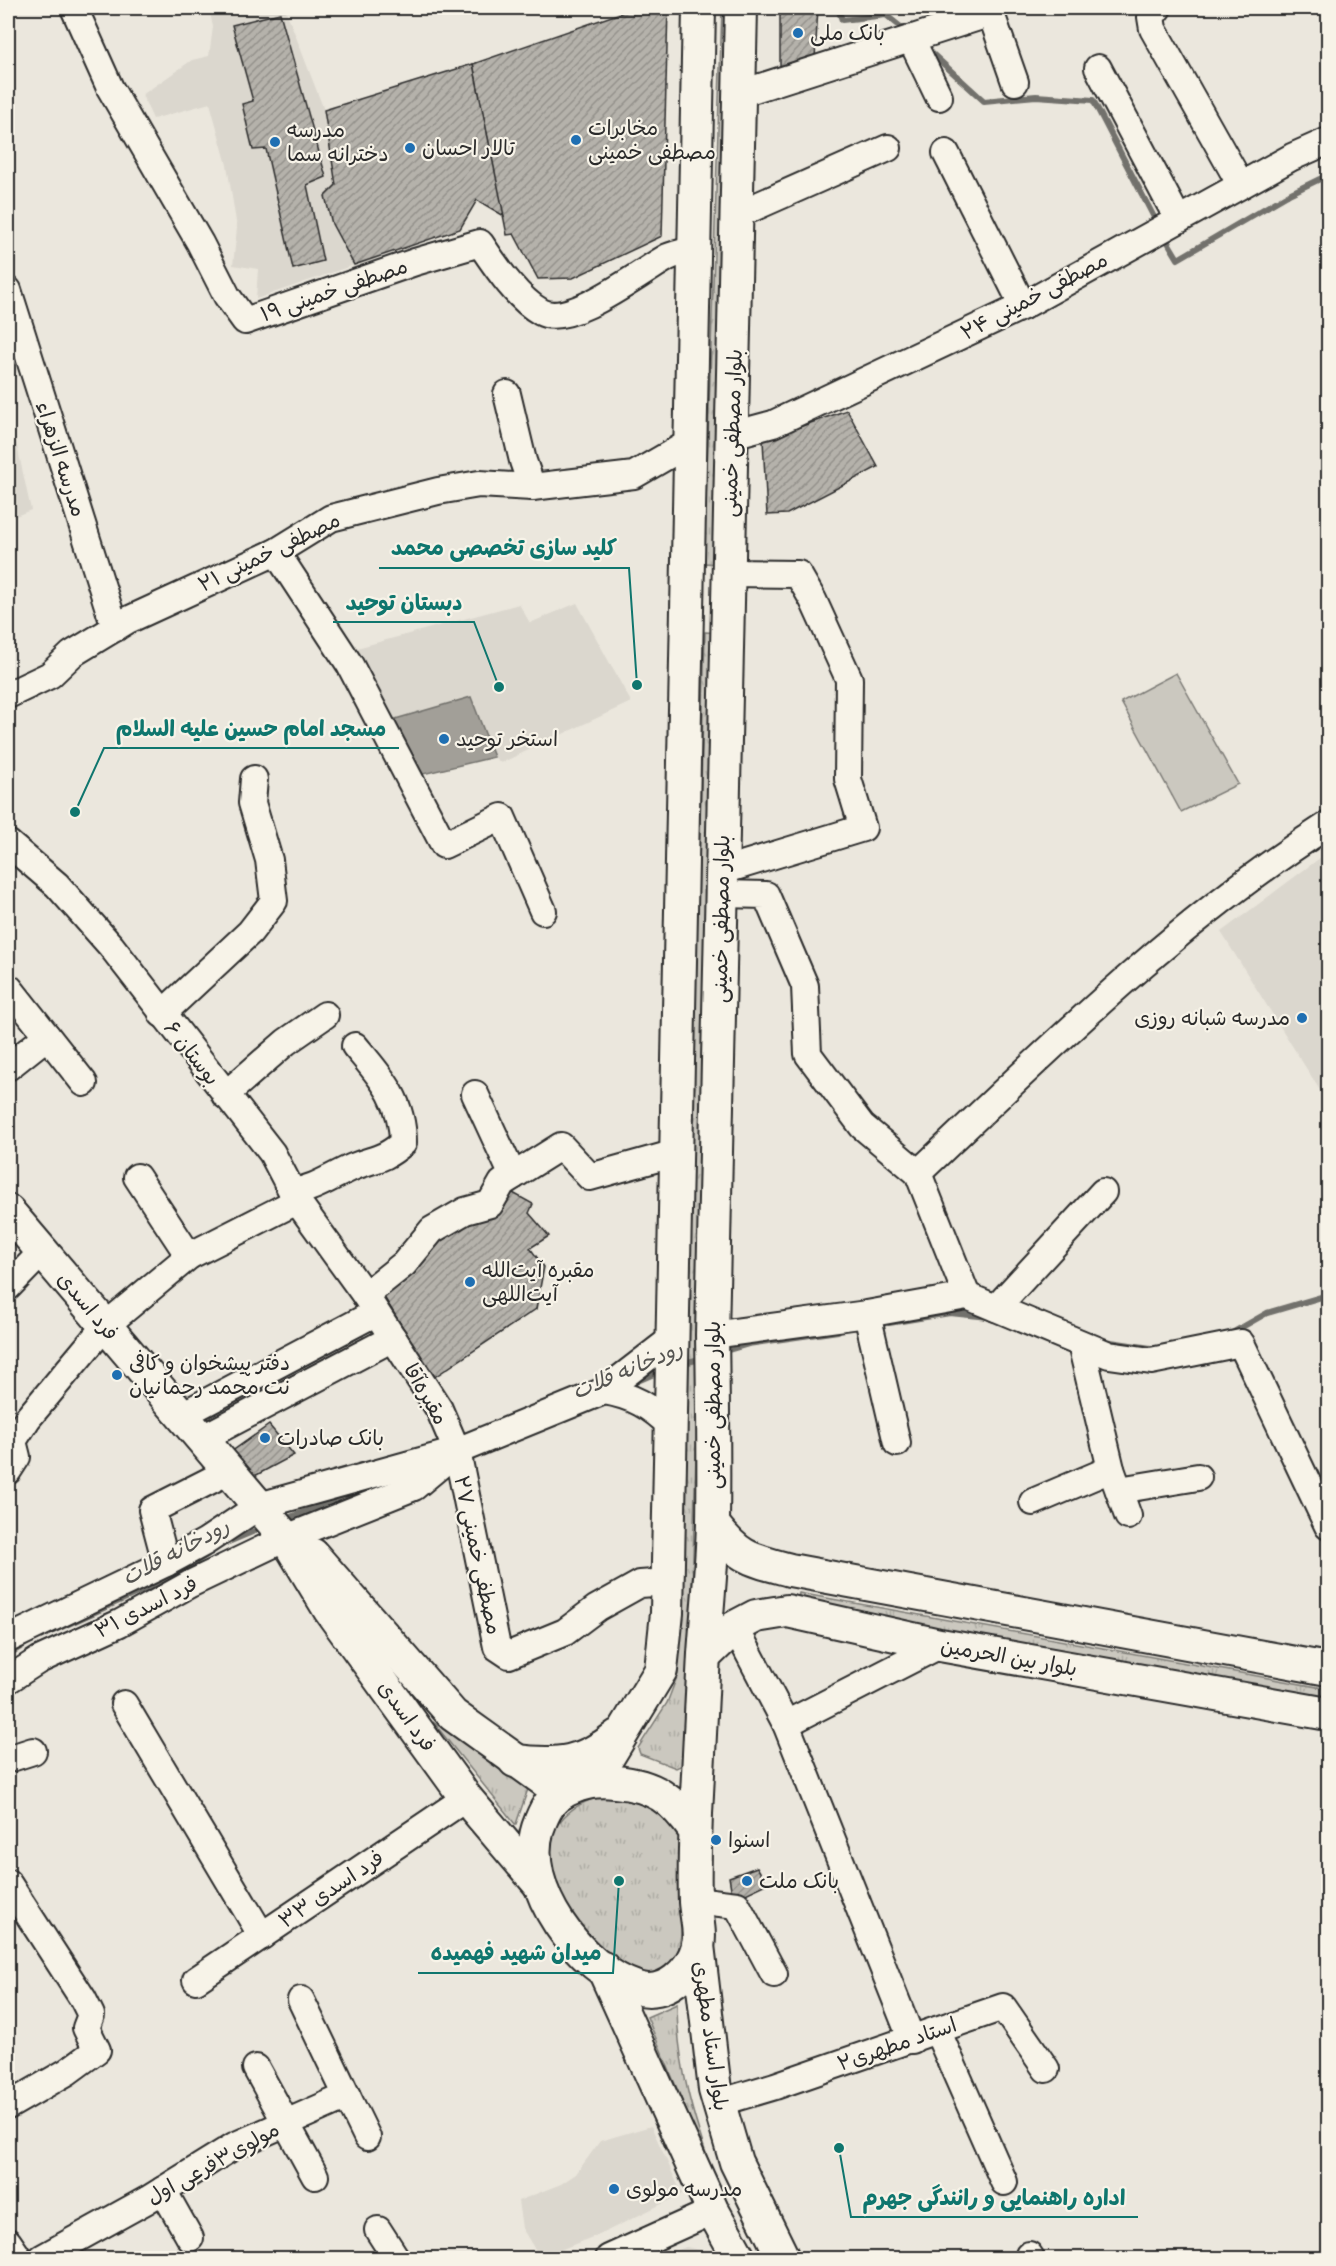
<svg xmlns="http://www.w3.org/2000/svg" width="1336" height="2266" viewBox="0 0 1336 2266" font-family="Caveat,'Playpen Sans Arabic',sans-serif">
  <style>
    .built { fill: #dbd7ce }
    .grass { fill: url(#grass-dots); stroke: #7b7a75; stroke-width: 1.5 }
    .park { fill: url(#park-tufts); stroke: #7b7a75; stroke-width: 1.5 }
    .garden { fill: #cbc8bf; stroke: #7b7a75; stroke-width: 1.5 }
    .water { fill: #a29f98; stroke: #72716c; stroke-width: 1.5 }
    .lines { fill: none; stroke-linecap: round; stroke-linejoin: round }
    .stream { stroke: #72716c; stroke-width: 6 }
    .building { fill: url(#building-hatch); stroke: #2b2b2b; stroke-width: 1.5 }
    .minor-casing { stroke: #2b2b2b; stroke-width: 30 }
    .major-casing { stroke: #2b2b2b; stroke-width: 36 }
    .minor { stroke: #f7f3e8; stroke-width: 26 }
    .major { stroke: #f7f3e8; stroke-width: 32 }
    .poi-dot { fill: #1f6fb2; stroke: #f7f3e8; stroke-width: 2 }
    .labels { text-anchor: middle; stroke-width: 4.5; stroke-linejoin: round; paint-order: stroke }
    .poi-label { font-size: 21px; fill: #2b2b2b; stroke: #f7f3e8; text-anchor: start }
    .street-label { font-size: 21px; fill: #2b2b2b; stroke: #f7f3e8 }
    .water-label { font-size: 22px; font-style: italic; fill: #555451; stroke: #f7f3e8 }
    .leader { fill: none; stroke: #0f766e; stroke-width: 2 }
    .callout-dot { fill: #0f766e; stroke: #f7f3e8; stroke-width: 2 }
    .callout-label { font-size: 22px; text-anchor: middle; font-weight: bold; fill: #0f766e; stroke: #f7f3e8; stroke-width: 4.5; stroke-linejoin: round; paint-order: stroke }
  </style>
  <defs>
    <pattern id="grass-dots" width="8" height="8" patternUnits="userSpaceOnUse" patternTransform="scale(1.5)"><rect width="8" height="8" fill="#cbc8bf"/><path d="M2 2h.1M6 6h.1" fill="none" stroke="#aeaca4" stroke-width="1.8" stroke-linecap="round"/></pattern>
    <pattern id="park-tufts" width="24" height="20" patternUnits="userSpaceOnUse" patternTransform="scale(1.5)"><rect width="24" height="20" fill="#cbc8bf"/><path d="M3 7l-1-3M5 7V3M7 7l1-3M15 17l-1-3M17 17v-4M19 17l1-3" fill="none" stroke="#aeaca4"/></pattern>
    <pattern id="building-hatch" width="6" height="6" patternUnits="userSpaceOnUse" patternTransform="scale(1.5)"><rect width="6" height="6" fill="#b5b2ab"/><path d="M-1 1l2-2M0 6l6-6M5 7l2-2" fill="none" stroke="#93918b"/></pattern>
  </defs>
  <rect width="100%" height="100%" fill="#ebe7dd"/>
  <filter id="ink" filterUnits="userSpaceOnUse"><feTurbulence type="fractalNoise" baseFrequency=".0167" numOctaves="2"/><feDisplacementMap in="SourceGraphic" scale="12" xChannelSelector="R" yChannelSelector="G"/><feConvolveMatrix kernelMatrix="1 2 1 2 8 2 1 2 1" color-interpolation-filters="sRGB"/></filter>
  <g filter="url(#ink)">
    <!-- built -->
    <g class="built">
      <path d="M209 8H285L324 110 336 185 325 196 354 265 256 299 258 269 233 265 237 228 227 165 210 103 153 119 142 95 192 60 209 56 213 27Z"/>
      <path d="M8 425 14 432 31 510 8 519Z"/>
      <path d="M577 603 631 702 501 763 494 757 419 775 357 648 519 604 530 623Z"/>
      <path d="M1328 852V1103L1221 932Z"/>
      <path d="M651 2126 682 2194 605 2232 540 2258 522 2228 518 2201 561 2184 576 2174 600 2141Z"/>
      <path d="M686 2247 704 2251 714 2258H656Z"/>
    </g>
    <!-- grass -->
    <path class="grass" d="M360 1329 365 1342 211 1423 205 1411Z"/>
    <!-- park -->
    <g class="park">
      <path d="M722 8H733L718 564 704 563Z"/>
      <path d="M705 632 720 633 687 1763 676 1768 640 1754 638 1748 667 1703 678 1674Z"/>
      <path d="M799 1593 1328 1689V1708L796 1605Z"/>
      <path d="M433 1722 529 1786 516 1824H515Z"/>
      <path d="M606 1796C629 1800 659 1804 674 1823 692 1846 684 1939 674 1967L655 1976C635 1970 614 1964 598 1947 584 1932 556 1894 550 1874 538 1834 569 1801 606 1796Z"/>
      <path d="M677 2004C677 2065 694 2120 714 2177L647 2017Z"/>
    </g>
    <!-- garden -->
    <path class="garden" d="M1176 673 1238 784 1181 812 1121 702Z"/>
    <!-- water -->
    <path class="water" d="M471 697 494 757 419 775 392 720Z"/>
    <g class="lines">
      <!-- stream -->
      <g class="stream">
        <path d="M838 8 842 20 886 15 907 32"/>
        <path d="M926 48 984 101 1036 96 1093 100 1158 225"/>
        <path d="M1163 234 1178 259 1291 193 1328 175"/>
        <path d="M889 1323 950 1313 989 1317"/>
        <path d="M1230 1334 1267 1313 1328 1295"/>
        <path d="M1104 1341 1157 1349"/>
        <path d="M721 1352 748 1344 838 1331"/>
        <path d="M681 1364 703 1358"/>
        <path d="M633 1383 663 1370"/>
        <path d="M282 1520 373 1487"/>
        <path d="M226 1543 264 1527"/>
        <path d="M53 1631 172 1577 207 1555"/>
        <path d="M8 1655 25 1644"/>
      </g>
    </g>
    <!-- building -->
    <g class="building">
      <path d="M635 8H668L662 236 573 278 538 279 514 234 507 235 473 64Z"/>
      <path d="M780 8H818L815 58 780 70Z"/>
      <path d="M280 13 326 177 307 185 323 261 293 269 266 149 253 150 242 104 253 101 232 25Z"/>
      <path d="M473 64 504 216 477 200 460 229 354 265 332 224 325 196 336 185 324 110Z"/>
      <path d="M847 410 878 467 787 514 767 515 763 440Z"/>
      <path d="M511 1192 533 1204 529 1213 549 1236 530 1248 544 1267 536 1309 433 1378 384 1297 440 1236Z"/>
      <path d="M269 1425 294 1455 251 1478 231 1452Z"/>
      <path d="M757 1867 767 1884 733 1900 729 1877Z"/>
    </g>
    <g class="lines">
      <defs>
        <g id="minor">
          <path d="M74 8 110 88 200 243 227 296 245 321 415 262 480 243C495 265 517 299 541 312 570 328 642 271 668 257 676 253 686 252 695 250"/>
          <path d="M989 8 1015 82"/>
          <path d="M1158 8 1151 17 1153 29 1241 185"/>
          <path d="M911 39 939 97"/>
          <path d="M1098 68 1178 219"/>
          <path d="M739 94 991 13"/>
          <path d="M946 153 1023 306"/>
          <path d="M739 214 888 148"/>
          <path d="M8 290 115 628"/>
          <path d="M507 394 523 461 532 487"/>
          <path d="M732 435 773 424 1023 306 1292 157 1328 141"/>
          <path d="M276 552 350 665 444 845 502 817 543 911"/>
          <path d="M8 695 50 675 72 654 128 620 276 552 331 518 438 491 479 484 532 487 634 475 691 442"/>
          <path d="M8 843 57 885 111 946 272 1153 297 1201 365 1295 439 1409 457 1451 497 1647 509 1655 565 1632 597 1608 640 1584 668 1582"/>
          <path d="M722 871 863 828 848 779 849 679 813 600 798 574 729 573"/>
          <path d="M722 894 766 895 805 986 808 1054 862 1126 918 1173 967 1296"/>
          <path d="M10 989 47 1036"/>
          <path d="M162 1014 250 932 274 901 269 860 252 803 254 779"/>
          <path d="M8 1067 47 1036 84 1083"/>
          <path d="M475 1094 513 1176"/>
          <path d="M225 1095 286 1042 325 1015"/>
          <path d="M918 1173C1049 1049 1176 922 1328 825"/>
          <path d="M137 1177 189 1256"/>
          <path d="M292 1192C315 1189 332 1176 353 1167 375 1158 382 1161 403 1143 403 1100 381 1077 355 1046"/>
          <path d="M8 1287 42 1252"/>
          <path d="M365 1295 404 1264 432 1230 465 1211 490 1204 502 1183 561 1146 590 1177 676 1153"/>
          <path d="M996 1308 1103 1192"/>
          <path d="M867 1314 897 1443"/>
          <path d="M712 1335 867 1314 967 1296 1109 1355 1151 1361 1241 1343 1328 1526"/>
          <path d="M1081 1344 1111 1469 1128 1516"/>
          <path d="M604 1391C633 1396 650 1406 671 1426"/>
          <path d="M182 1415 375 1313"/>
          <path d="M201 1439 393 1338"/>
          <path d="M8 1471 17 1457 13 1441 28 1418 105 1326 189 1256 297 1201"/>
          <path d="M1119 1490 1198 1477"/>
          <path d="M1033 1502 1111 1469"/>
          <path d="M166 1563 152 1510 229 1471"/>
          <path d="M735 1627 786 1724 912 2040"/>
          <path d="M8 1639 166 1563 205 1542 259 1506 457 1451 604 1391 674 1337"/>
          <path d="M8 1680 39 1660 120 1623 190 1584 286 1538 414 1487 450 1457"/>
          <path d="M124 1704 262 1936"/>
          <path d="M786 1724 940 1645"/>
          <path d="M8 1759 33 1751"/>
          <path d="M8 1883 83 1999 91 2015 86 2028 97 2050 67 2072 8 2106"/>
          <path d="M695 1900 737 1905 774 1974"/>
          <path d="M196 1980 466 1798"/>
          <path d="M301 2000 347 2096"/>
          <path d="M937 2030 1004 2182"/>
          <path d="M256 2068 315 2176"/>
          <path d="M718 2103 775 2086 1003 2007 1046 2069"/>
          <path d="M163 2190 190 2238"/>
          <path d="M378 2230 396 2258"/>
          <path d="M8 2242 19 2258"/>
          <path d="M1029 2255 1031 2258"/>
          <path d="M42 2258 147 2200 234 2146 347 2096 367 2137"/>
          <path d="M609 2258 713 2211"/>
        </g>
        <g id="major">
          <path d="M8 1211 286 1538 329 1609 466 1798 540 1885"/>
          <path d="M713 1524C739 1558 749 1559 790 1570L1328 1669"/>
          <path d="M313 1555 453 1715 562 1793"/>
          <path d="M704 1657 735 1627 756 1616 787 1611 940 1645 1328 1714"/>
          <path d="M515 1761C558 1766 583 1764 617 1736"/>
          <path d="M594 1780 661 1670 667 1613 699 8"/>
          <path d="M695 1831C673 1799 654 1785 615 1782 596 1780 584 1782 567 1790 550 1798 544 1811 538 1828 519 1888 581 1970 637 1988 665 1997 691 1972 698 1946 701 1933 696 1915 695 1902 694 1873 695 1843 696 1814 699 1761 701 1707 704 1654 707 1610 712 1566 713 1522 714 1460 713 1397 712 1335L741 8"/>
          <path d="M698 1945 715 2090 736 2162 783 2258"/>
          <path d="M603 1968 713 2211 739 2258"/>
        </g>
      </defs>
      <!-- minor casing -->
      <use href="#minor" class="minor-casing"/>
      <!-- major casing -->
      <use href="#major" class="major-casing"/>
      <!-- minor -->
      <use href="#minor" class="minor"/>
      <!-- major -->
      <use href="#major" class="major"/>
    </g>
  </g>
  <!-- markers -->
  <g class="poi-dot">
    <circle cx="798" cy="33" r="6"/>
    <circle cx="576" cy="140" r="6"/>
    <circle cx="275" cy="142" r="6"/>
    <circle cx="410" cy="148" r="6"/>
    <circle cx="444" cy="739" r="6"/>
    <circle cx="1302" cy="1018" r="6"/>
    <circle cx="470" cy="1282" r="6"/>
    <circle cx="117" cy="1375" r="6"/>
    <circle cx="265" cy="1438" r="6"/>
    <circle cx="716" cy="1840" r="6"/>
    <circle cx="747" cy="1881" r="6"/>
    <circle cx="614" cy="2189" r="6"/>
  </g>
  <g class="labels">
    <!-- poi labels -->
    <g class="poi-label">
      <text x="810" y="40">بانک ملی</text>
      <text x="588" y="135">مخابرات<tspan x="588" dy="24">مصطفی خمینی</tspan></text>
      <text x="287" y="137">مدرسه<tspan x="287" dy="24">دخترانه سما</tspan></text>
      <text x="422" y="155">تالار احسان</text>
      <text x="456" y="746">استخر توحید</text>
      <text x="1290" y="1025" text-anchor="end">مدرسه شبانه روزی</text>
      <text x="482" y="1277">مقبره آیت‌الله<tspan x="482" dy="24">آیت‌اللهی</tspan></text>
      <text x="129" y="1370">دفتر پیشخوان و کافی<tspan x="129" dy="24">نت محمد رحمانیان</tspan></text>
      <text x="277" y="1445">بانک صادرات</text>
      <text x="728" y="1847">اسنوا</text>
      <text x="759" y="1888">بانک ملت</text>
      <text x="626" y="2196">مدرسه مولوی</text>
    </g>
    <!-- street labels -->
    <g class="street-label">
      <text transform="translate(334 290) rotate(-19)" y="7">مصطفی خمینی ۱۹</text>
      <text transform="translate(1034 296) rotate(-28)" y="7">مصطفی خمینی ۲۴</text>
      <text transform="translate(732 433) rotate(-88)" y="7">بلوار مصطفی خمینی</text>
      <text transform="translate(61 459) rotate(72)" y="7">مدرسه الزهراء</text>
      <text transform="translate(269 552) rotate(-26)" y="7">مصطفی خمینی ۲۱</text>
      <text transform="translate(721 919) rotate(-89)" y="7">بلوار مصطفی خمینی</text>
      <text transform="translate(192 1053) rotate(52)" y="7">بوستان ۶</text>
      <text transform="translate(88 1306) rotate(50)" y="7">فرد اسدی</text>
      <text transform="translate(426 1394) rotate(60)" y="7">مقبره‌آقا</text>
      <text transform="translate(713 1405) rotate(-90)" y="7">بلوار مصطفی خمینی</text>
      <text transform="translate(478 1555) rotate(78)" y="7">مصطفی خمینی ۲۷</text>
      <text transform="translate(146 1607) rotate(-27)" y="7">فرد اسدی ۳۱</text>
      <text transform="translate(1009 1657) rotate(10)" y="7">بلوار بین الحرمین</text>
      <text transform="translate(407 1716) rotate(54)" y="7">فرد اسدی</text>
      <text transform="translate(331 1889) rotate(-34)" y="7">فرد اسدی ۳۳</text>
      <text transform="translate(711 2036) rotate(82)" y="7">بلوار استاد مطهری</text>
      <text transform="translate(897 2044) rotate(-19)" y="7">استاد مطهری۲</text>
      <text transform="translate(213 2163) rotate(-29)" y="7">مولوی۳فرعی اول</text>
    </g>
    <!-- water labels -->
    <g class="water-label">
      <text transform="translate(627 1369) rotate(-23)" y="8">رودخانه قلات</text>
      <text transform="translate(175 1551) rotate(-28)" y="8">رودخانه قلات</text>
    </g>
  </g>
  <!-- callouts -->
  <path class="leader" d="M637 685L629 568H379M499 687L474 622H333M75 812L104 748H399M619 1881L613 1973H418M839 2148L851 2217H1138"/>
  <g class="callout-dot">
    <circle cx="637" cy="685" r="6"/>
    <circle cx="499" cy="687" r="6"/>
    <circle cx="75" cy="812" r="6"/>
    <circle cx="619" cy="1881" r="6"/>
    <circle cx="839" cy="2148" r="6"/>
  </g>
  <g class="callout-label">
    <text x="504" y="555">کلید سازی تخصصی محمد</text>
    <text x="404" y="610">دبستان توحید</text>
    <text x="251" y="736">مسجد امام حسین علیه السلام</text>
    <text x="516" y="1960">میدان شهید فهمیده</text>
    <text x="994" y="2205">اداره راهنمایی و رانندگی جهرم</text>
  </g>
  <!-- margin -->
  <rect width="1336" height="2266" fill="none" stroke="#f7f3e8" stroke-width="30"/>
  <rect x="15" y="15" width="1306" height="2236" fill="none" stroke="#2b2b2b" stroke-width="2" filter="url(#ink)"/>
</svg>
